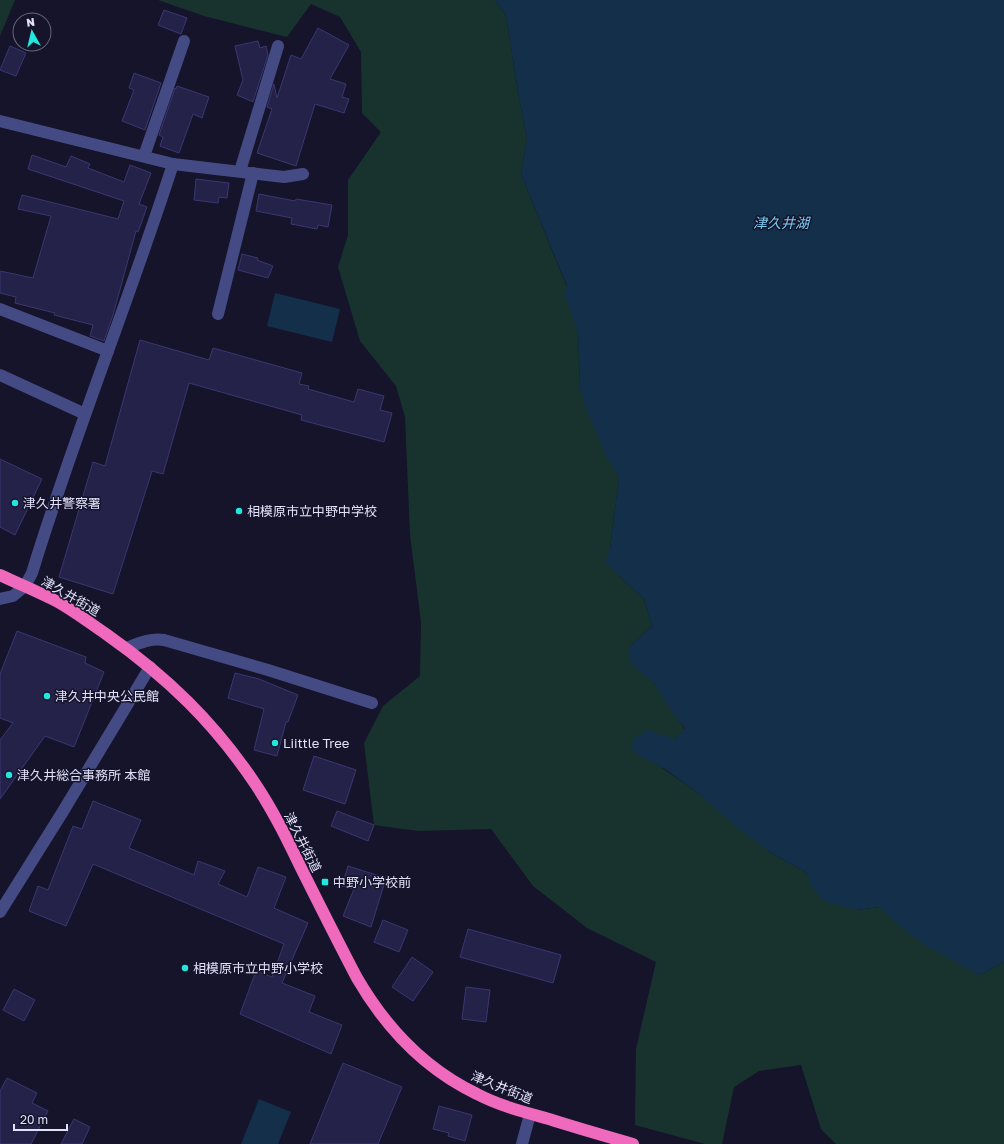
<svg xmlns="http://www.w3.org/2000/svg" width="1004" height="1144" viewBox="0 0 1004 1144" font-family="'Golos Text','Noto Sans JP',sans-serif">
  <style>
    .green { fill: #18332e }
    .water { fill: #142f49 }
    .building { fill: #242249; stroke: #3a3772 }
    .lines { fill: none; stroke-linecap: round; stroke-linejoin: round }
    .minor { stroke: #444b84; stroke-width: 12 }
    .highway { stroke: #ef69bc; stroke-width: 12 }
    .poi-dot { fill: #21e7de; stroke: #15142a; stroke-width: 1.5 }
    .labels { text-anchor: middle; stroke-width: 3; stroke-linejoin: round; paint-order: stroke }
    .poi-label { font-size: 13px; fill: #e1e1fc; stroke: #15142a; text-anchor: start }
    .street-label { font-size: 13px; fill: #e1e1fc; stroke: #15142a }
    .water-label { font-size: 14px; font-style: italic; fill: #7acbf1; stroke: #15142a }
  </style>
  <rect width="100%" height="100%" fill="#15142a"/>
  <!-- green -->
  <g class="green">
    <path d="M0 0H15L0 36Z"/>
    <path d="M158 0H495L506 16 519 98 527 138 521 174 567 287 578 332 580 387 619 478 610 549 620 577 644 599 652 626 630 646 685 730 675 739 637 750 732 817 770 852 807 873 856 910 880 907 979 975 1004 962V1144H836L821 1129 801 1065 759 1071 734 1087 722 1144H705L635 1125 636 1049 656 962 587 928 533 886 491 829 418 831 374 825 364 743 383 706 420 676 421 622 410 535 405 417 396 386 360 341 338 267 348 235V180L381 132 362 113 361 52 340 17 311 4 287 37 204 16Z"/>
  </g>
  <!-- water -->
  <g class="water">
    <path d="M495 0H1004V962L979 975 925 945 901 927 880 907 856 910 824 901 811 886 807 873 770 852 732 823 699 794 665 769 636 754 631 747 634 739 644 733 645 729 675 739 685 729 673 713 654 683 629 662 630 646 652 626 644 599 620 577 605 561 610 549 619 478 607 457 585 406 580 387 578 332 564 292 567 286 521 174 527 138 519 98 506 16Z"/>
    <path d="M275 293 340 309 332 342 267 326Z"/>
    <path d="M259 1099 291 1112 278 1144H241Z"/>
  </g>
  <!-- building -->
  <g class="building">
    <path d="M164 10 187 18 181 34 158 25Z"/>
    <path d="M318 28 349 45 330 79 346 84 342 97 349 99 344 113 315 104 296 166 257 153 272 109 267 107 274 84 277 98 291 55 301 59Z"/>
    <path d="M258 41 260 48 266 46 268 55 253 102 237 95 243 80 235 46Z"/>
    <path d="M10 46 26 53 16 76 0 70Z"/>
    <path d="M134 73 161 83 145 130 122 121 134 90 129 88Z"/>
    <path d="M177 86 209 97 202 118 193 114 179 153 160 146 163 137 159 135 175 88 176 89Z"/>
    <path d="M32 155 66 167 71 156 90 164 88 168 124 182 130 165 151 173 139 204 147 207 138 232 136 231 113 315 104 341 90 336 93 325 54 315 55 313 15 303 16 297 0 293V271L33 278 51 216 18 209 22 195 118 219 124 201 28 169Z"/>
    <path d="M196 179 229 183 227 198 219 197 218 203 194 200Z"/>
    <path d="M259 194 295 201 296 199 332 205 328 227 318 225 317 229 291 224 292 218 256 211Z"/>
    <path d="M242 254 258 258 257 260 273 266 268 278 238 270Z"/>
    <path d="M140 340 209 360 213 348 302 373 299 384 309 386 308 389 354 402 358 389 384 396 380 410 392 413 384 442 301 420 302 415 189 383 163 474 152 471 113 594 59 577 93 462 105 466Z"/>
    <path d="M0 459 42 479 15 535 0 527Z"/>
    <path d="M17 631 86 657 85 663 104 672 74 747 45 736 0 799V740L13 723 0 718V674Z"/>
    <path d="M235 673 259 679 298 695 288 722H286L277 756 254 750 264 709 228 698Z"/>
    <path d="M314 756 356 770 345 804 303 790Z"/>
    <path d="M93 801 141 820 129 848 194 875 198 861 225 871 218 884 247 897 258 867 286 877 274 908 308 923 282 983 315 996 309 1012 342 1025 331 1054 240 1014 256 971 272 977 284 944 93 864 66 926 29 911 38 886 48 890 73 826 82 829Z"/>
    <path d="M337 811 374 825 368 841 331 826Z"/>
    <path d="M348 866 386 878 371 927 343 916 354 889 342 886Z"/>
    <path d="M383 920 408 930 399 952 374 942Z"/>
    <path d="M468 929 561 955 553 983 460 957Z"/>
    <path d="M412 957 433 972 413 1001 392 987Z"/>
    <path d="M466 987 490 990 486 1022 462 1019Z"/>
    <path d="M14 989 35 1000 24 1021 3 1010Z"/>
    <path d="M343 1063 402 1087 378 1144H310Z"/>
    <path d="M7 1078 37 1093 32 1103 48 1111 31 1144H0V1091Z"/>
    <path d="M439 1106 472 1115 465 1141 448 1136 449 1133 433 1129Z"/>
    <path d="M74 1119 90 1127 82 1144H61Z"/>
  </g>
  <g class="lines">
    <!-- minor -->
    <g class="minor">
      <path d="M0 121 173 164C129 301 74 435 32 573L25 586 13 596 0 599"/>
      <path d="M144 156 184 41"/>
      <path d="M173 164 284 177 303 174"/>
      <path d="M240 171 278 46"/>
      <path d="M0 309 108 351"/>
      <path d="M218 314 253 173"/>
      <path d="M0 375 85 414"/>
      <path d="M126 648C139 643 151 638 164 640L268 670 372 703"/>
      <path d="M0 912 62 813 150 667"/>
      <path d="M522 1144 530 1114"/>
    </g>
    <!-- highway -->
    <path class="highway" d="M0 575C19 584 39 592 58 602 74 611 90 623 106 634 167 677 214 722 256 785 274 812 288 841 302 870 320 906 338 942 357 978 386 1028 425 1069 477 1094 500 1106 524 1112 549 1119 577 1128 605 1136 633 1144"/>
  </g>
  <!-- markers -->
  <g class="poi-dot">
    <circle cx="15" cy="503" r="4"/>
    <circle cx="239" cy="511" r="4"/>
    <circle cx="47" cy="696" r="4"/>
    <circle cx="275" cy="743" r="4"/>
    <circle cx="9" cy="775" r="4"/>
    <rect x="321" y="878" width="8" height="8" rx="2"/>
    <circle cx="185" cy="968" r="4"/>
  </g>
  <g class="labels">
    <!-- poi labels -->
    <g class="poi-label">
      <text x="23" y="508">津久井警察署</text>
      <text x="247" y="516">相模原市立中野中学校</text>
      <text x="55" y="701">津久井中央公民館</text>
      <text x="283" y="748">Liittle Tree</text>
      <text x="17" y="780">津久井総合事務所 本館</text>
      <text x="333" y="887">中野小学校前</text>
      <text x="193" y="973">相模原市立中野小学校</text>
    </g>
    <!-- street labels -->
    <g class="street-label">
      <text transform="translate(71 596) rotate(30)" y="5">津久井街道</text>
      <text transform="translate(303 842) rotate(63)" y="5">津久井街道</text>
      <text transform="translate(502 1087) rotate(22)" y="5">津久井街道</text>
    </g>
    <!-- water labels -->
    <g class="water-label">
      <text x="781" y="228">津久井湖</text>
    </g>
  </g>
  <!-- north arrow -->
  <g transform="translate(32 32) rotate(352)"><circle r="19" fill="#15142a" stroke="#67667e"/>
  <path d="M0-3L7 15L0 10L-7 15Z" fill="#21e7de"/>
  <text y="-6" font-size="11" font-weight="bold" text-anchor="middle" fill="#e1e1fc">N</text>
  </g>
  <!-- scale -->
  <path d="M14 1124v6h53v-6" fill="none" stroke="#e1e1fc" stroke-width="2"/>
  <text x="20" y="1124" font-size="12" fill="#e1e1fc" stroke="#15142a" stroke-width="3" paint-order="stroke">20 m</text>
</svg>
